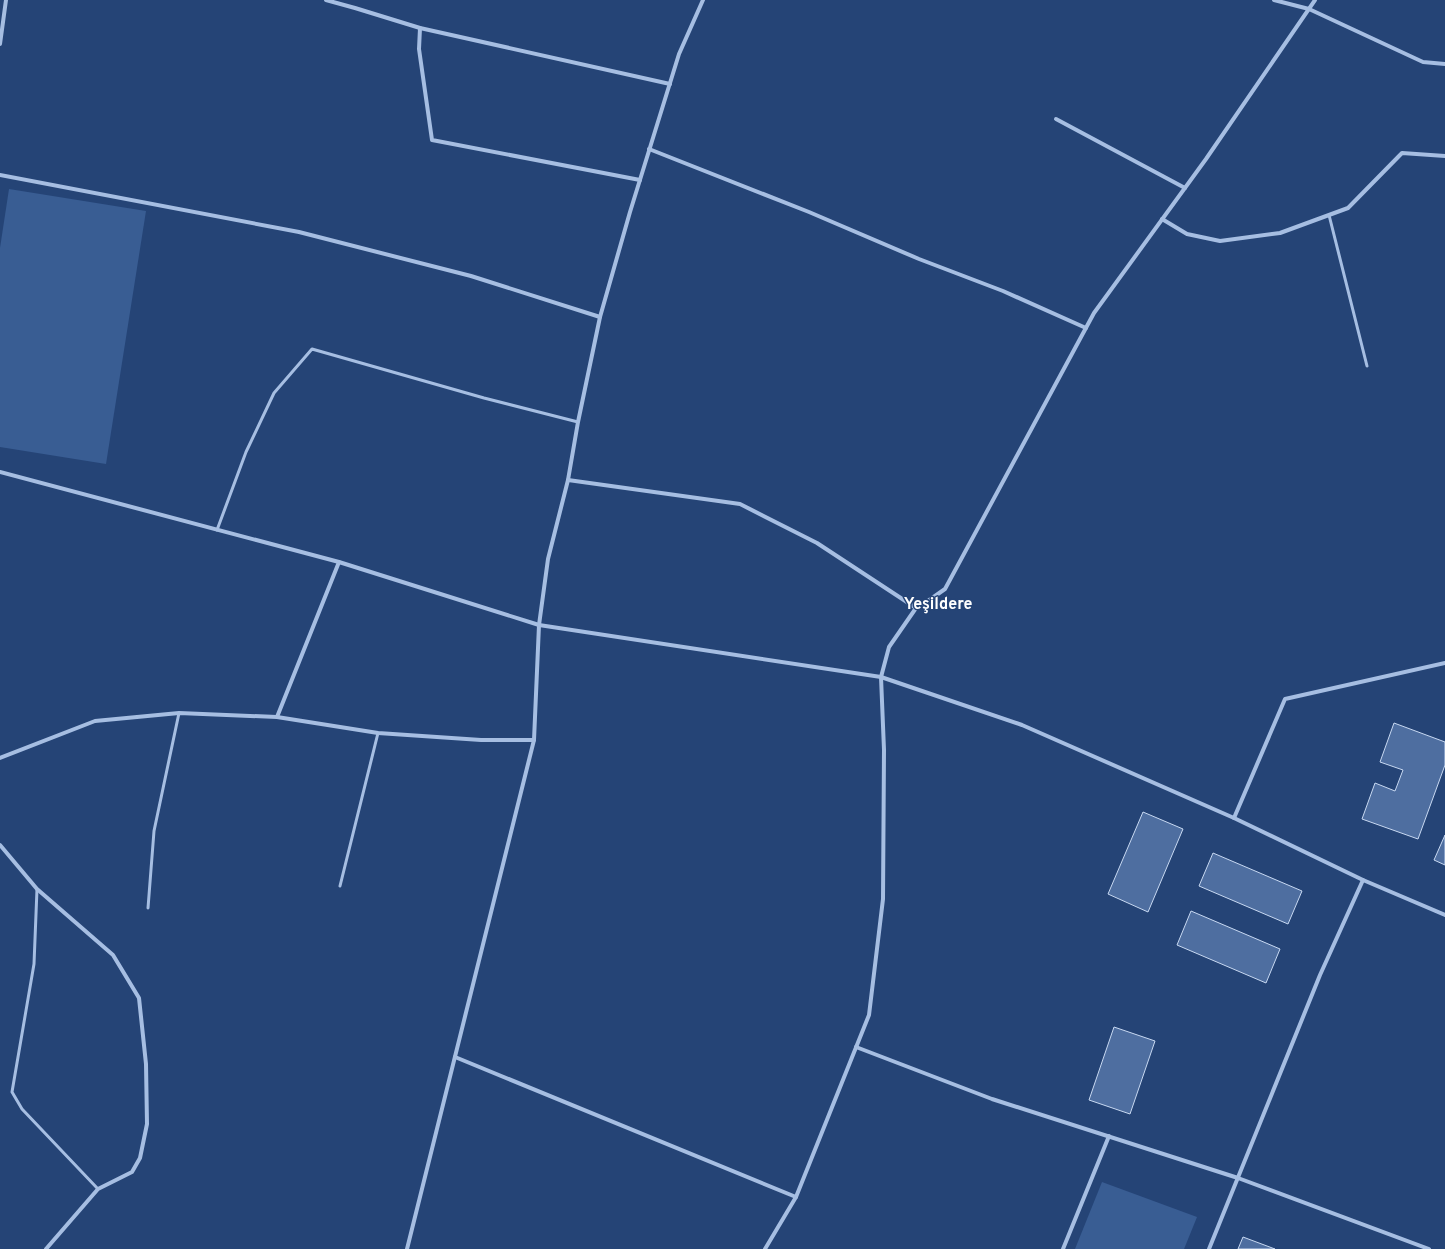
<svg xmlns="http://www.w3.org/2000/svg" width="1445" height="1249" viewBox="0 0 1445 1249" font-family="Overpass,sans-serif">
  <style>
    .green { fill: #395d93 }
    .building { fill: #4e6ea0; stroke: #c8d9f2 }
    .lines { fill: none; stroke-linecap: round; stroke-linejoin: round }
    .lane { stroke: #a6bee2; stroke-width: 3 }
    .street { stroke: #a6bee2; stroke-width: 4 }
    .labels { text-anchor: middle; stroke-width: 3; stroke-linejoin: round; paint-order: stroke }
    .district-label { font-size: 16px; font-weight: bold; fill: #fff; stroke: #254476 }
  </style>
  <rect width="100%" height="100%" fill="#254476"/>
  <!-- green -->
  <g class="green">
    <path d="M9 189 146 211 106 464 0 447V248Z"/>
    <path d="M1102 1182 1197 1217 1184 1249H1075Z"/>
  </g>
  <!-- building -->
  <g class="building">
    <path d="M1394 723 1445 742V765L1418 839 1362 819 1375 783 1395 791 1403 770 1380 762Z"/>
    <path d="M1143 812 1183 829 1148 912 1108 894Z"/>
    <path d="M1445 835V865L1434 860Z"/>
    <path d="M1213 853 1302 891 1288 924 1199 886Z"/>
    <path d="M1191 911 1280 949 1266 983 1177 945Z"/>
    <path d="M1114 1027 1155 1041 1130 1114 1089 1100Z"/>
    <path d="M1243 1237 1275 1249H1238Z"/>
  </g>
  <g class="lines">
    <!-- lane -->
    <g class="lane">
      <path d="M1329 215 1367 366"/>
      <path d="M217 530 246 452 274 393 312 349 484 398 578 422"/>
      <path d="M340 886 378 733"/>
      <path d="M37 889 34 964 12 1092 22 1109 98 1189"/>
      <path d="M148 908 154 831 179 713"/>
    </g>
    <!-- street -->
    <g class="street">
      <path d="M326 0 355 8 420 28 670 84"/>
      <path d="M1274 0 1309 9 1423 62 1445 64"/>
      <path d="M420 28 419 49 432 140 640 180"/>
      <path d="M0 44 6 0"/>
      <path d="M1056 119 1185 188"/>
      <path d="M649 149 809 212 919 259 1003 291 1086 328"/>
      <path d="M0 175 299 232 471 276 600 317"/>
      <path d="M1162 219 1187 234 1220 241 1280 233 1348 208 1402 153 1445 156"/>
      <path d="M0 472 339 562 539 625 881 677 1022 725 1234 818 1363 880 1445 915"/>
      <path d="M568 480 740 504 817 543 916 608"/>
      <path d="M277 717 339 562"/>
      <path d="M0 758 95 721 179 713 277 717 378 733 481 740H534"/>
      <path d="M1234 818 1285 699 1445 663"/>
      <path d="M0 845 37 889 113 955 139 998 146 1064 147 1124 140 1158 132 1172 98 1189 46 1249"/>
      <path d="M856 1047 992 1099 1238 1178 1429 1249"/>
      <path d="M455 1057 796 1197"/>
      <path d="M407 1249 534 740 539 625 548 559 568 480 578 422 600 317 630 212 679 54 703 0"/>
      <path d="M765 1249 796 1197 869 1015 883 899 884 750 881 677 889 647 916 608 925 603 945 589 1094 313 1206 159 1315 0"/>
      <path d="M1063 1249 1109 1136"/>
      <path d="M1209 1249 1320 975 1363 880"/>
    </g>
  </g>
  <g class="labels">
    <!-- district labels -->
    <g class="district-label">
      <text x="938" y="609">Yeşildere</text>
    </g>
  </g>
</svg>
